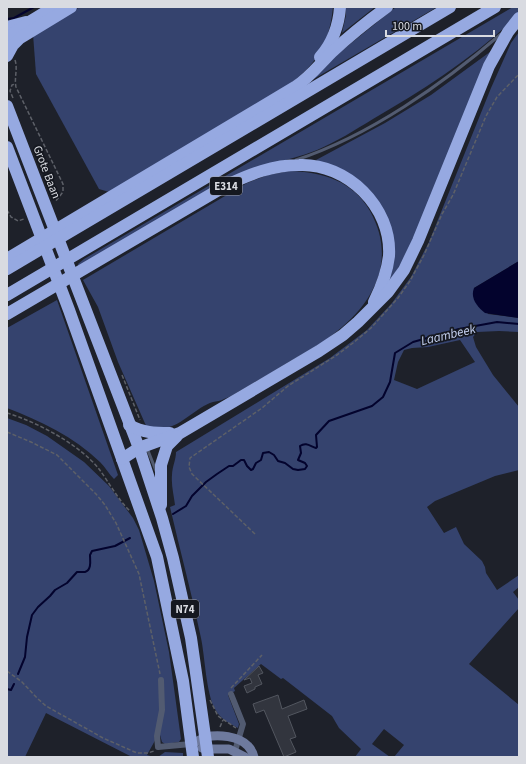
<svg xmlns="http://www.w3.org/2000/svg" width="526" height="764" viewBox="0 0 526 764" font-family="'Source Sans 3',sans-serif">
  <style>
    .green { fill: #35436e; fill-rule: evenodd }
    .water { fill: #03032d }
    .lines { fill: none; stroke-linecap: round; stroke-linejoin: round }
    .stream { stroke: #03032d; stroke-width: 2 }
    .building { fill: #32353e; stroke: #52565f }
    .path { stroke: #5d6068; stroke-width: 1.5; stroke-dasharray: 4 2; stroke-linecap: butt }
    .lane { stroke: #525b71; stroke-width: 3 }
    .street { stroke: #525b71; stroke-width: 6 }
    .secondary { stroke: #6e7a9e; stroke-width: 9 }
    .highway { stroke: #96a9e1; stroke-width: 12 }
    .labels { text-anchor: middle; stroke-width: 3.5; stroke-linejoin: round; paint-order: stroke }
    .shield { fill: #151820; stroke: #9ea0a7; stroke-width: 1 }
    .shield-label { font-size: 11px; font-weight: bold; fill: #d9dbe1 }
    .street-label { font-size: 12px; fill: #d9dbe1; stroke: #151820 }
    .water-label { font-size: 13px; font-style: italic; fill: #c8d4f3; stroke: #151820 }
  </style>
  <rect width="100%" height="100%" fill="#1e212a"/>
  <!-- green -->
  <g class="green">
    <path d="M80 7H333C329 45 317 64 286 87L109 192 99 189 36 74 33 34Z"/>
    <path d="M345 7H375L342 33 346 15Z"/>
    <path d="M396 7H437L312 80 329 61Z"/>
    <path d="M513 7H519V14C476 56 425 89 373 119 355 130 336 142 317 150 302 156 286 160 270 164L79 268 78 264 84 259Z"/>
    <path d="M519 32V261L474 288 488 314 519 318V332L499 331 477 332 473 337 476 347 493 375 519 407V470L495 476 435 501 427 507 444 533 456 527 464 544 482 561 485 567 486 573 497 590 519 575V587L513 592 519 600V608L469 664 519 705V757H394L404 745 384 729 372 744 390 757H355L361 749 339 728 332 716 283 678 281 679 261 664 234 688 235 691 228 695 239 724 238 728C229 723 220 719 215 709 206 693 205 657 201 638 192 594 180 551 170 507L175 505C174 496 171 485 172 475 172 467 176 460 176 452L330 358 367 330 392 303 411 277 429 242 491 88 511 43ZM460 340 475 362 417 389 394 380 398 362 404 350 412 348 428 347Z"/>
    <path d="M494 49 414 241 386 289 393 265 377 201 316 160 385 123 431 95Z"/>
    <path d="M290 171C323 172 353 181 370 211 398 261 373 305 331 336 318 346 302 354 287 363 273 372 258 380 243 389 237 392 231 397 224 399 221 401 216 401 213 402 196 407 183 425 165 428 159 429 152 428 147 428L118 362 98 307 83 280 247 183 268 175Z"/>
    <path d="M57 300 118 475 114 479C109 474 105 467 100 462 74 437 41 421 7 408V328Z"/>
    <path d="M7 418 26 425 47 436 84 462 109 486 133 518 139 530 154 581 169 652 181 739 179 742 165 744 162 742 160 735H158L147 755 154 757H132L46 713 25 757H7Z"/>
    <path d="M165 752 183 753V757H158Z"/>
  </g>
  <!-- water -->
  <path class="water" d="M519 261V318L485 313C477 307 470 298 474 288Z"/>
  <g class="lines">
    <!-- stream -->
    <g class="stream">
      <path d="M7 19 14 18 34 7"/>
      <path d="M173 514 186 506 192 496 206 482 217 474 229 466H233L241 460H244L247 466 251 470 253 469 256 463 261 460 263 453 269 452 274 455 278 461 285 463 293 469 298 470 305 469 307 466 305 463 298 460 301 453 300 446C306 442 310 446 316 448L317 447 316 435 329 421 372 406 383 397 390 382 395 353 413 342 459 329 497 322 519 324"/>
      <path d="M18 674 25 657 27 637 32 615 38 607 50 596 55 590 67 583 77 572C80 572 83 572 85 572 92 570 90 560 90 555L92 551 115 546 130 538"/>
      <path d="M7 689 11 690 14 684"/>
    </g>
  </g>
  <!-- building -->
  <g class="building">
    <path d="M259 666 263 673 258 675 262 684 255 687V689L247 693 244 686 252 683 250 678 244 680Z"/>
    <path d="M278 695 282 709 304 700 307 709 288 716 296 737 290 739 296 752 284 757 264 710 256 713 253 704Z"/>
  </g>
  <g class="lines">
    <!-- path -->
    <g class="path">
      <path d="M15 60C18 69 14 78 16 87L63 184V192L55 202"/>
      <path d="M13 98 10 91 12 85 15 84"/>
      <path d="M7 210 11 217 18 221 24 219"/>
      <path d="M122 375 140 420"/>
      <path d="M7 413C37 422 79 444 99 469 108 481 119 501 130 511"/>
      <path d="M7 432 31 442 57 455 96 494 105 505 116 523 139 574 160 674"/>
      <path d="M255 534 192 474 189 467 190 458 262 408 288 386 337 355 353 343 371 328 398 298 410 281 424 255 442 214 453 195 486 116 497 97 519 74"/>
      <path d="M7 671 22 682 37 698 46 706 103 738 137 753H148L154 751"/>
      <path d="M231 688 262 655"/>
      <path d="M210 700 218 716 236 728"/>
      <path d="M220 727 223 720"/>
    </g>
    <!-- lane -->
    <g class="lane">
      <path d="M296 160C369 136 443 84 501 34"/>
      <path d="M147 448 156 471"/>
    </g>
    <!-- street -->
    <g class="street">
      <path d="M161 680 162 710 157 736 158 747 191 744"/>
      <path d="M231 694 243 724 235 751"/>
    </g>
    <!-- secondary -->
    <g class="secondary">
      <path d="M191 744C196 742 201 739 206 737 218 734 239 736 248 746 251 749 253 753 254 757"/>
      <path d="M202 748 207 749H229L245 757"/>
    </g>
    <!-- highway -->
    <g class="highway">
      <path d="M7 27 26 22"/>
      <path d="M7 38 31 21 54 7"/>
      <path d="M7 56 13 45 20 38 71 7"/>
      <path d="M320 57C332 44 339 25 340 7"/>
      <path d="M7 106 139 448 162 518 173 558 191 638 208 757"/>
      <path d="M7 147 69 310 157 557 183 681 193 757"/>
      <path d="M7 259 295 87C309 78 319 65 331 53 349 36 368 21 387 7"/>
      <path d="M7 269 450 7"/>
      <path d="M7 295 495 7"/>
      <path d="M7 314 227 185C250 174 273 165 299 165 347 163 392 207 389 256 387 273 381 288 374 302"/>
      <path d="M129 425C143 433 155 433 170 433"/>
      <path d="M122 459 139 448 180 433 319 351 343 335 358 322 388 292 404 270 418 241 489 66 508 32 519 18"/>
      <path d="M161 505V465L167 446 177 436"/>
    </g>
  </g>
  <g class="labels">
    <!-- shield labels -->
    <g class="shield">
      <rect x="210" y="177" width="32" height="18" rx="3"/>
      <rect x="171" y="600" width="28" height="18" rx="3"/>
    </g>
    <g class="shield-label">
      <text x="226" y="190">E314</text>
      <text x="185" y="613">N74</text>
    </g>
    <!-- street labels -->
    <g class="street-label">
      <text transform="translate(47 172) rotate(69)" y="4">Grote Baan</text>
    </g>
    <!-- water labels -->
    <g class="water-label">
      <text transform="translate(448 334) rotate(-13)" y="5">Laambeek</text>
    </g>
  </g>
  <!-- border -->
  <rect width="526" height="764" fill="none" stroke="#d9dbe1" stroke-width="16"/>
  <!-- scale -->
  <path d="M386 30v6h108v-6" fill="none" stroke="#d9dbe1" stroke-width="2"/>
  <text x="392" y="30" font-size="12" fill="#d9dbe1" stroke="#151820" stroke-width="3" paint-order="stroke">100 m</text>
</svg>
